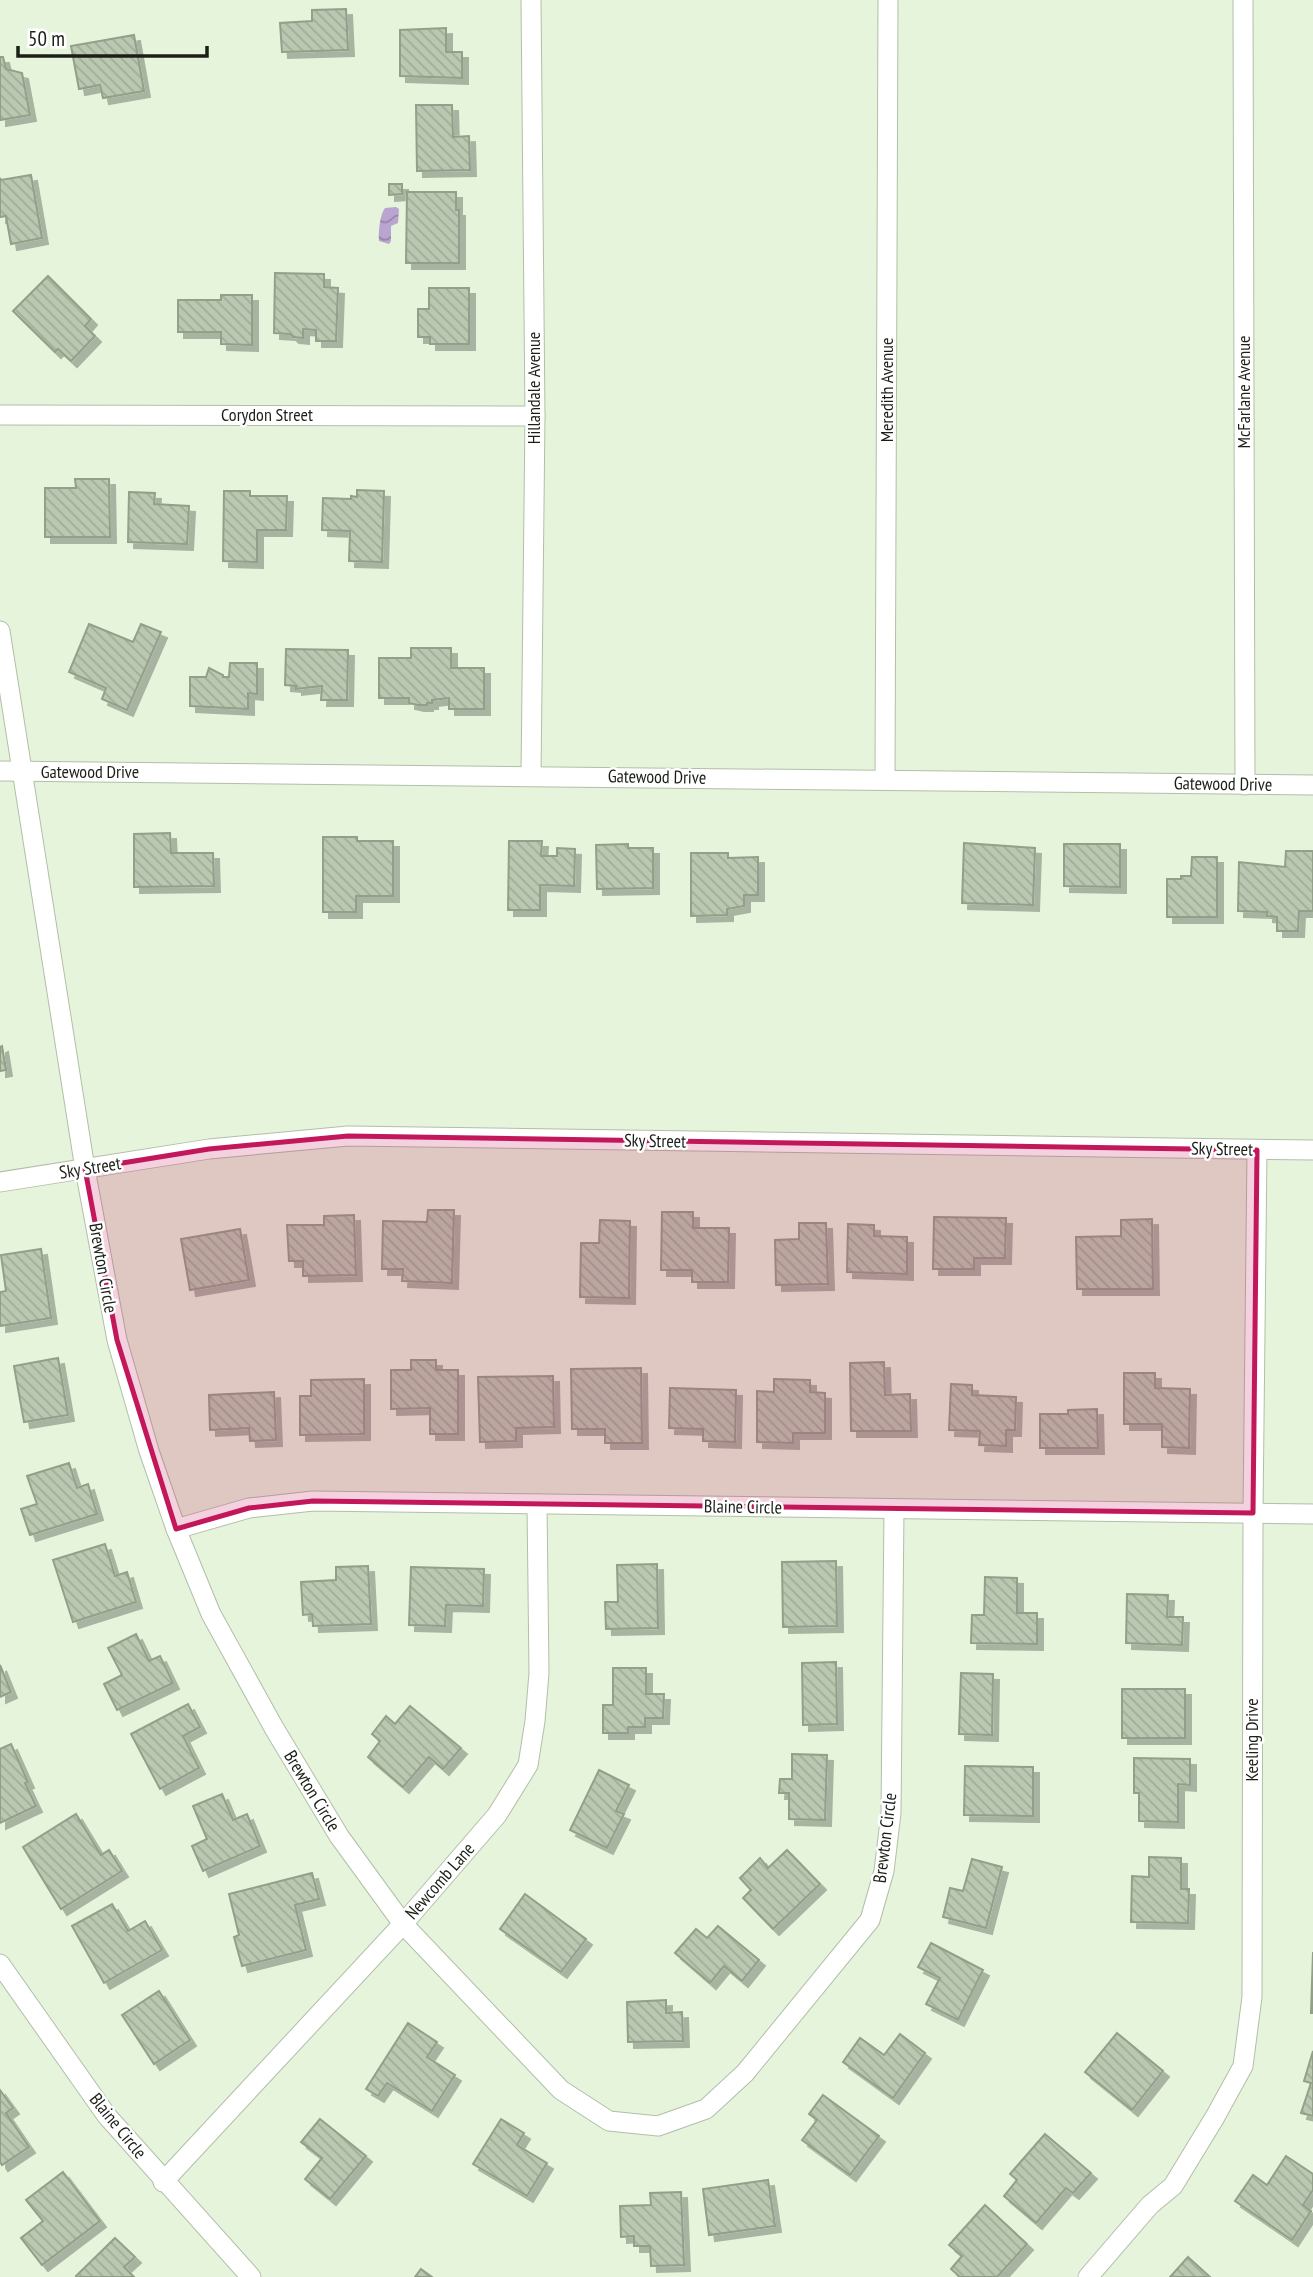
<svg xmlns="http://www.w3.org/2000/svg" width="1313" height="2277" viewBox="0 0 1313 2277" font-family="'PT Sans Narrow',sans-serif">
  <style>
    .water { fill: url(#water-waves) }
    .building { fill: url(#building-back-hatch); stroke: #93a089; stroke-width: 2; filter: url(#shadow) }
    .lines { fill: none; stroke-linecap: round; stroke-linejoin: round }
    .street-casing { stroke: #b2bfa8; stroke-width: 21 }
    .street { stroke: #fff; stroke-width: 19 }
    .marked { fill: #c2185b; fill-opacity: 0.2; stroke: #c2185b; stroke-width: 5; stroke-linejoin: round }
    .labels { text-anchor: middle; stroke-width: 5; stroke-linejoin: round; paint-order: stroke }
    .street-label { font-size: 18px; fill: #1b2017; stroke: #fff }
  </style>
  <defs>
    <pattern id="water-waves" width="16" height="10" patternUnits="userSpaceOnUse" patternTransform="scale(1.75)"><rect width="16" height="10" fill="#baa5d0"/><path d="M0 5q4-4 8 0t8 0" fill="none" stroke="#9686a8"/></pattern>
    <pattern id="building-back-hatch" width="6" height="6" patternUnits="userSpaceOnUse" patternTransform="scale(1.75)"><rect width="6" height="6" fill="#bac8b1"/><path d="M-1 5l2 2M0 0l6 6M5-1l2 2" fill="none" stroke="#9fac98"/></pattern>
    <filter id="shadow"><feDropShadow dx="6" dy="6" stdDeviation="0" flood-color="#0004"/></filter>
  </defs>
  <rect width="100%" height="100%" fill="#e5f4db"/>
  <!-- water -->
  <path class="water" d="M396 207 399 209 398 223 391 226V241L389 244 379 241C378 232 380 214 385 208Z"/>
  <!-- building -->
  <g class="building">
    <path d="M346 9 348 50 282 52 280 23 312 21V10Z"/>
    <path d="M446 28V52H462V78L400 76V30Z"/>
    <path d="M134 35 144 91 103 98 100 85 79 89 71 46Z"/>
    <path d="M0 57H3L6 69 22 73 30 115 0 120Z"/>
    <path d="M416 105H452L453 137 469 136 470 170 417 171Z"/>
    <path d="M31 175 42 238 11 244 6 216 0 217V178L1 180Z"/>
    <path d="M389 184H402V194L389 195Z"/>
    <path d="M407 192H456V210H459V263H406Z"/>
    <path d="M275 273 324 274V287L338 288 336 341H316V330L303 329V338L293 337 290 334 274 333Z"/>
    <path d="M48 276 91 319 85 326 95 336 71 361 58 349 55 352 13 311Z"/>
    <path d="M429 288H469V344H430V337H418V309H429Z"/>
    <path d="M221 295H252V345L221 344V332H178V300H221Z"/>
    <path d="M75 479H109L110 537H45V488H76Z"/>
    <path d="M357 490 384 491 382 562 349 561 350 531 322 530 323 498 351 499V496L357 497Z"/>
    <path d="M224 491H250V496H287L286 530H257V562L223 561Z"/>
    <path d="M129 492 155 493 154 504 189 506 187 544 128 542Z"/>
    <path d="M89 624 133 642 141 624 161 632 127 710 102 699 106 688 69 672Z"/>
    <path d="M411 648H451V668H484V709H449V698L432 700V703H427V705H418L409 703V698H379V658H411Z"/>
    <path d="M286 649 348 650 347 700H321L322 686 296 689V686L285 685Z"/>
    <path d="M230 663H257V694L248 693V709L190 706V677H206L209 668 223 675V677H229Z"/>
    <path d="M170 833 171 853H213L214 886 134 887V834Z"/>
    <path d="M323 837H357V841H393V896H356V912H323Z"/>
    <path d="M509 841H542L541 856H557V848L575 849 574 886 540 885V910H508Z"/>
    <path d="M964 843 1035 848 1033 905 962 903Z"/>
    <path d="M628 844V848H653V888L597 889 596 845Z"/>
    <path d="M1064 844H1120V887L1064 886Z"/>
    <path d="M1286 851H1313V911H1299L1298 931H1277V917L1267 916V912L1238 911 1239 862 1285 867Z"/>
    <path d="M691 853H728V858L758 857V895H744V906L727 909V915L691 916Z"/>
    <path d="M1192 857H1217V917H1167V879H1181V876H1191Z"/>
    <path d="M2 1046 6 1070 0 1071V1047Z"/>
    <path d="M428 1210H454L452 1283 402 1281 403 1269H382L383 1221 427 1222Z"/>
    <path d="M662 1212H693V1228H729L728 1282H692V1270H661Z"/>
    <path d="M354 1215 356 1275 303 1276V1261H289L287 1225H324V1216Z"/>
    <path d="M934 1217 1006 1218 1005 1258H974V1269H933Z"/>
    <path d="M1152 1219 1153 1289H1077L1076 1237 1121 1236V1220Z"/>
    <path d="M600 1220 630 1221 629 1298 580 1297 581 1243H599Z"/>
    <path d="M799 1223H826L828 1284 776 1285 775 1240 799 1239Z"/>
    <path d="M848 1224 874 1225V1236L907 1237V1274L847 1272Z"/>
    <path d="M240 1229 249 1280 190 1290 181 1239Z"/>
    <path d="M41 1249 51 1318 0 1326V1292L6 1291 1 1255Z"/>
    <path d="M58 1358 68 1415 24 1422 14 1366Z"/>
    <path d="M411 1360H436V1370H458V1434H430V1408L391 1409V1370H411Z"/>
    <path d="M884 1362 885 1395 910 1394 911 1431H851L850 1363Z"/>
    <path d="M641 1368 642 1443H605V1429H572L571 1369Z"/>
    <path d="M1124 1373H1155V1388L1190 1389 1189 1448 1162 1447V1424H1124Z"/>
    <path d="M553 1376 554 1427 516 1428V1441L480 1442 478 1377Z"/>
    <path d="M364 1379V1434L300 1435V1396H311V1380Z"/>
    <path d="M774 1379 810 1380V1392L825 1393V1433H793V1443L757 1442V1391L774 1392Z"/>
    <path d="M951 1384 972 1385V1395L1016 1397 1015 1430H1006V1446L979 1445 980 1431 949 1430Z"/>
    <path d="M670 1388 736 1390 735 1442 703 1441V1429L669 1428Z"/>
    <path d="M274 1392 276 1440 250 1441 249 1428 210 1430 209 1395Z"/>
    <path d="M1097 1409 1098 1448H1040V1414H1068V1410Z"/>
    <path d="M69 1463 77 1488 88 1484 97 1514 30 1535 21 1509 37 1504 27 1476Z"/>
    <path d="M105 1544 115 1576 127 1572 136 1602 73 1622 53 1560Z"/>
    <path d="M836 1561 837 1626 783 1627 782 1562Z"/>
    <path d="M657 1564 658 1628 606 1629 605 1602H618L617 1565Z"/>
    <path d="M368 1566 371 1624 313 1626 312 1614 303 1615 301 1582 336 1580V1567Z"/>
    <path d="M411 1567 484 1569 483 1606 446 1605 445 1626 409 1625Z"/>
    <path d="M985 1577 1017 1578V1613H1037V1644L971 1643 972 1615H984Z"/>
    <path d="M1127 1594 1168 1595 1167 1617H1183L1182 1645 1126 1643Z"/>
    <path d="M136 1634 149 1661 160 1656 173 1683 117 1710 104 1684 122 1675 108 1648Z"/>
    <path d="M836 1662 837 1724 803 1725 802 1663Z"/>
    <path d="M0 1665 11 1692 0 1697Z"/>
    <path d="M613 1668H646V1694H664L663 1718H645V1727H628V1733H603V1705H613Z"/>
    <path d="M961 1673 993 1674 992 1735 959 1734Z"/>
    <rect x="1122" y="1689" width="63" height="49"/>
    <path d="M188 1704 200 1727 183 1736 199 1768 160 1789 131 1734Z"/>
    <path d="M410 1706 461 1748 443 1769 429 1757 403 1787 368 1757 380 1741 372 1734 386 1716 395 1724Z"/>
    <path d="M11 1744 28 1782 25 1783 36 1806 0 1823V1749Z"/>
    <path d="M792 1754 827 1755 825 1820 789 1819V1793H779L780 1779H792Z"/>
    <path d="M1134 1758 1190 1759V1785L1178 1784V1822L1139 1821V1793H1134Z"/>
    <path d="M965 1766 1033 1767V1816L964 1815Z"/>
    <path d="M599 1770 629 1785 616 1811 624 1814 607 1848 570 1830Z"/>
    <path d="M222 1794 233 1820 247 1814 260 1846 203 1871 192 1846 207 1839 193 1806Z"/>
    <path d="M76 1814 101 1855 109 1850 122 1871 61 1909 23 1847Z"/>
    <path d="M787 1850 820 1884 773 1929 743 1898 751 1890 740 1878 760 1858 768 1868Z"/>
    <path d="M1149 1857 1181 1858V1889H1189L1188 1923 1131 1922 1132 1876 1149 1877Z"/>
    <path d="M972 1859 1002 1867 986 1928 943 1917 950 1888 963 1891Z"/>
    <path d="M312 1873 319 1899 295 1905 306 1950 242 1966 234 1937 239 1935 229 1894Z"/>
    <path d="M525 1894 586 1939 561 1972 500 1929Z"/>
    <path d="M112 1904 128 1931 145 1921 162 1950 104 1983 72 1926Z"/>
    <path d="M718 1926 759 1960 742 1981 724 1966 710 1983 675 1953 696 1929 707 1938Z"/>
    <path d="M931 1943 983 1970 958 2020 926 2004 940 1978 918 1967Z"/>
    <path d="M1313 1952V2013H1311Z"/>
    <path d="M159 1991 190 2040 154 2064 122 2015Z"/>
    <path d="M666 2000V2013L682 2012 683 2041 628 2042 627 2002Z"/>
    <path d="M408 2023 437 2042 427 2057 455 2075 432 2111 387 2083 378 2096 366 2089Z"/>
    <path d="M1117 2033 1163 2071 1132 2110 1085 2072Z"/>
    <path d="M900 2034 925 2053 893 2098 843 2062 860 2038 884 2055Z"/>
    <path d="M1313 2051V2116L1301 2113 1311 2083 1304 2081Z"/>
    <path d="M0 2090 13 2108 6 2113 29 2147 2 2165 0 2162Z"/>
    <path d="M823 2095 879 2136 850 2175 802 2140 817 2120 809 2114Z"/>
    <path d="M320 2119 366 2156 330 2199 305 2179 322 2158 301 2142Z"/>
    <path d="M501 2119 524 2133 517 2145 547 2163 527 2196 473 2164Z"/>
    <path d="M1045 2134 1091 2173 1073 2193 1066 2188 1036 2223 1004 2196 1017 2180 1010 2174Z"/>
    <path d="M1286 2156 1313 2174V2190L1303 2205 1311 2211 1292 2240 1235 2201 1253 2175 1267 2185Z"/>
    <path d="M63 2172 100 2221 42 2265 21 2238 43 2221 26 2200Z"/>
    <path d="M768 2180 775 2226 709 2235 703 2189Z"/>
    <path d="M681 2192 684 2265 651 2266 650 2246H634V2236L621 2237 620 2206 651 2205 650 2193Z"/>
    <path d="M985 2205 1027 2244 997 2277H960L951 2269 962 2256 949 2245Z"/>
    <path d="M115 2238 135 2257 124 2267 134 2277H77L76 2276Z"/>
    <path d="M1188 2257 1210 2277H1170Z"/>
    <path d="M421 2269 432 2277H415Z"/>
  </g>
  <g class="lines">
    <defs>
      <g id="street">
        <path d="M531 0 535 416 531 776"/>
        <path d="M1243 0 1245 785"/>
        <path d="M0 415 535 416"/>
        <path d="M0 631 85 1169 117 1340 149 1451 176 1529 211 1614 274 1728 339 1836 403 1924 561 2090 609 2121 658 2126 706 2109 745 2073 870 1920 884 1871 891 1813 894 1509"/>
        <path d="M0 771 1313 785"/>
        <path d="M885 779 888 0"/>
        <path d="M0 1182 209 1149 348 1136 1313 1150"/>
        <path d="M176 1529 249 1508 313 1501 1313 1514"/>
        <path d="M0 1964 107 2116 251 2277"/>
        <path d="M163 2182 403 1924 497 1815 528 1765 535 1721 539 1673 537 1504"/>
        <path d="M1088 2277 1150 2205 1173 2186 1215 2117 1243 2066 1252 1997 1253 1513 1257 1150"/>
      </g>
    </defs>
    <!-- street casing -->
    <use href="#street" class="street-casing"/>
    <!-- street -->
    <use href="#street" class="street"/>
  </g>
  <!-- marked area -->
  <path class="marked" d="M348 1136 1257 1150 1253 1513 313 1501 249 1508 176 1529 117 1340 85 1169 209 1149Z"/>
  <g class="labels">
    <!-- street labels -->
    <g class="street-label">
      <text transform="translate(534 388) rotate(-90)" y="6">Hillandale Avenue</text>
      <text transform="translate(887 390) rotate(-90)" y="6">Meredith Avenue</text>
      <text transform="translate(1244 392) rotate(-90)" y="6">McFarlane Avenue</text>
      <text x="267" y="421">Corydon Street</text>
      <text x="90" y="778">Gatewood Drive</text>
      <text transform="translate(657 777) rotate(1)" y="6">Gatewood Drive</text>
      <text transform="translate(1223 784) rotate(1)" y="6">Gatewood Drive</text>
      <text transform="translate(655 1141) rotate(1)" y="6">Sky Street</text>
      <text transform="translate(1222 1149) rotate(1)" y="6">Sky Street</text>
      <text transform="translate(90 1168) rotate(-9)" y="6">Sky Street</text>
      <text transform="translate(103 1268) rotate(80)" y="6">Brewton Circle</text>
      <text transform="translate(743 1507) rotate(1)" y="6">Blaine Circle</text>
      <text transform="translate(1252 1740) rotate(-90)" y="6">Keeling Drive</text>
      <text transform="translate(312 1791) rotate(59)" y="6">Brewton Circle</text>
      <text transform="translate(885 1838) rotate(-83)" y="6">Brewton Circle</text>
      <text transform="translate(440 1881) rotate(-49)" y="6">Newcomb Lane</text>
      <text transform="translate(118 2126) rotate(51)" y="6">Blaine Circle</text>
    </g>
  </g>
  <!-- scale -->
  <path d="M18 46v10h189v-10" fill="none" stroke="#1b2017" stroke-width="3.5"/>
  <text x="28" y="46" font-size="21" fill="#1b2017" stroke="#ffffff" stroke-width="5" paint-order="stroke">50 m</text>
</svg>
